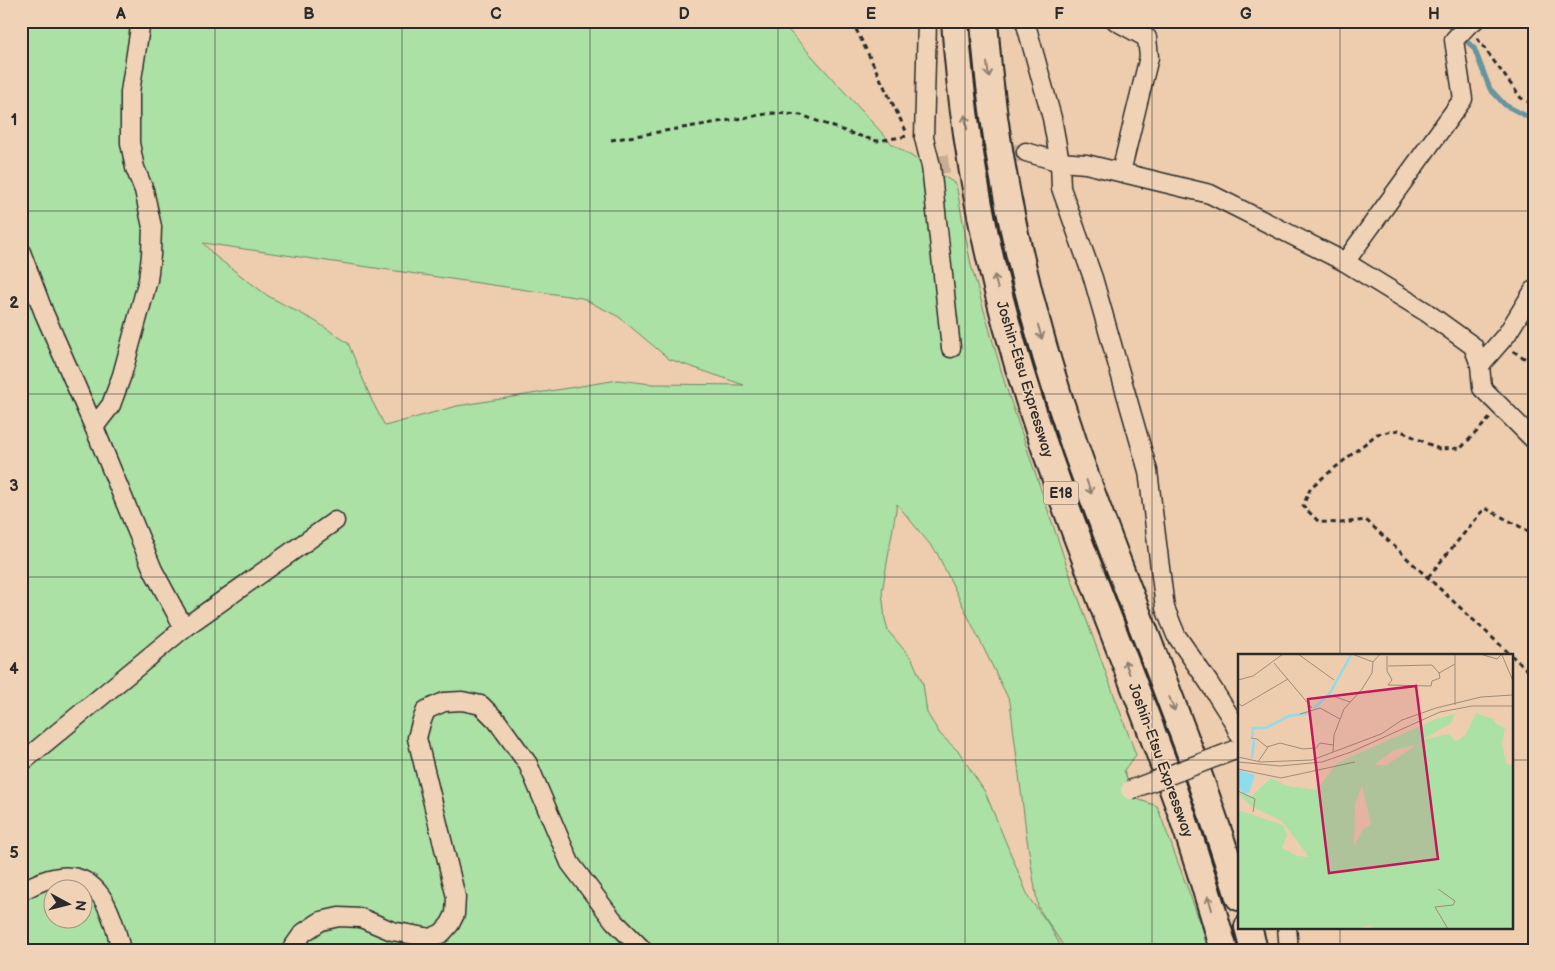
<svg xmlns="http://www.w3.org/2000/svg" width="1555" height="971" viewBox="0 0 1555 971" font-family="'Balsamiq Sans',sans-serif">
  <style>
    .green { fill: #abe1a4; stroke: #6b8668; fill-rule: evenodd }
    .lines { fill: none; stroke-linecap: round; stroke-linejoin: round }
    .stream { stroke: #66959f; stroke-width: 5 }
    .minor-tunnel { stroke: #c6ad94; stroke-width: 18; stroke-dasharray: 18 9; stroke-linecap: butt }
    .minor-casing { stroke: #2b2b2b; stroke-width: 21 }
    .highway-casing { stroke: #2b2b2b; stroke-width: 30 }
    .path { stroke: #2b2b2b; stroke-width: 3; stroke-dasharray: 5 4; stroke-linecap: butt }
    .minor { stroke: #f0d3b6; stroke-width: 18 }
    .highway { stroke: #f0d3b6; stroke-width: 26 }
    .minor-bridge-casing { stroke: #2b2b2b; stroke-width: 21; stroke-linecap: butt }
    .minor-bridge { stroke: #f0d3b6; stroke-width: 18 }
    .oneway { stroke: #8e7f70 }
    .grid { fill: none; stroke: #2b2b2b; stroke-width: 1; stroke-opacity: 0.55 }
    .labels { text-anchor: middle; stroke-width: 4; stroke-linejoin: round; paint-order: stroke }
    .shield { fill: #f0d3b6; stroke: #665d55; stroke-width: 1 }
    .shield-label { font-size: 14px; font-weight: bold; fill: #2b2b2b }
    .street-label { font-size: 15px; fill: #2b2b2b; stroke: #f0d3b6 }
    .inset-river { fill: none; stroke: #8edcec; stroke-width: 2.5 }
    .inset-road { fill: none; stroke: #9f8c7a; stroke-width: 1 }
    .view { fill: #c2185b; fill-opacity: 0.15; stroke: #c2185b; stroke-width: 2.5 }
    .inset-edge { fill: none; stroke: #2b2b2b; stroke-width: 2.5 }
    .neatline { fill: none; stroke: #2b2b2b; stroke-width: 2 }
    .grid-label { font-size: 16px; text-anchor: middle; font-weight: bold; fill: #2b2b2b }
  </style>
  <rect width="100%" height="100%" fill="#edcdae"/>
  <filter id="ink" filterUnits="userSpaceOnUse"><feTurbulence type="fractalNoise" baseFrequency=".02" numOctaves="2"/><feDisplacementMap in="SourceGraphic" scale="10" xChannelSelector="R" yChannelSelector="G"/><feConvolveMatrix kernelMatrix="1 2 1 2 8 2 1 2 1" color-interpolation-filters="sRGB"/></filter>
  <g filter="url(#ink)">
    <!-- green -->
    <path class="green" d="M21 21H780L892 144 956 184 971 265 1005 384 1069 572 1136 755 1124 770 1134 798 1157 806 1203 930 1207 950H1066L1038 907 1027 839 1010 702 937 553 897 504 882 592 885 619 888 631 912 659 923 684 927 713 940 734 959 752 985 792 1029 898 1047 922 1063 950H21ZM203 243 582 298 619 317 669 359 744 385 652 384 618 380 457 406 385 426 372 401 348 343 315 321 268 296 215 256ZM52 888H82V918H52Z"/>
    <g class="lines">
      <!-- stream -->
      <path class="stream" d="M1444 21 1474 48 1490 89 1505 105 1534 120"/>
      <!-- minor-tunnel -->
      <path class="minor-tunnel" d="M931 166 1026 152"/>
      <defs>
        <g id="minor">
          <path d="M927 21 924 138 931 166 951 348"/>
          <path d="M1025 21 1052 118 1060 162 1061 188 1093 278 1148 471 1165 608 1176 635 1209 683 1233 721 1239 734"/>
          <path d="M1116 21 1147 38 1149 57 1121 172"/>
          <path d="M1026 152 1060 162 1086 164 1210 194 1345 262 1426 312 1473 346 1480 365 1482 388 1534 440"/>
          <path d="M21 252 44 313 94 427 153 570 184 628"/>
          <path d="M1345 262 1463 99 1454 40 1468 25 1474 21"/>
          <path d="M1480 365 1507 334 1534 290"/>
          <path d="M94 427 111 405 122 375 148 280 151 255 152 227 144 190 135 168 130 143V92L141 21"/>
          <path d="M21 763 184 628 335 521"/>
          <path d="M21 891C32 886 42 880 53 878 100 868 113 915 121 950"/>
          <path d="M1287 927 1289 950"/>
          <path d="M291 950 303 933 321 921 339 917 361 918 392 931 431 938 442 933 450 924 455 914 456 897 417 738 421 723 426 710 444 702 462 701 481 705 497 721 528 764 570 863 614 921 643 950"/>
        </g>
        <g id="highway">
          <path d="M955 21C964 151 990 280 1030 403 1074 539 1131 671 1179 806 1195 853 1210 901 1224 950"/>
          <path d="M984 21C994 166 1028 310 1075 447 1128 598 1193 744 1239 897"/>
          <path d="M1248 927 1254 950"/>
        </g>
      </defs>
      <!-- minor casing -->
      <use href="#minor" class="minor-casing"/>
      <!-- highway casing -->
      <use href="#highway" class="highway-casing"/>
      <!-- path -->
      <g class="path">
        <path d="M852 21 907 133"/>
        <path d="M1477 38 1521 98 1534 105"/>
        <path d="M611 140 772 113 801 115 850 133 877 141 908 136"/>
        <path d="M1513 351 1534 364"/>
        <path d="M1490 418 1461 448 1439 449 1399 430 1377 434 1311 487 1303 506 1319 522 1341 523 1366 520 1511 655"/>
        <path d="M1428 577 1485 508 1534 534"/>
        <path d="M1511 655 1534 676"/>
      </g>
      <!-- minor -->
      <use href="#minor" class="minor"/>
      <!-- highway -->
      <use href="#highway" class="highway"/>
      <defs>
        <path id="minor-bridge" d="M1130 790 1235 750"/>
      </defs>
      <!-- minor-bridge casing -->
      <use href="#minor-bridge" class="minor-bridge-casing"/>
      <!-- minor-bridge -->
      <use href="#minor-bridge" class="minor-bridge"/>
    </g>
    <!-- one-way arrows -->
    <defs><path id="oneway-shaft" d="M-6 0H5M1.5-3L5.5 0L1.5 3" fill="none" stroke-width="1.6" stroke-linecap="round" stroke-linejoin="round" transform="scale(1.25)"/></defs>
    <g class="oneway">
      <use href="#oneway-shaft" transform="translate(988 70) rotate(82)"/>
      <use href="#oneway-shaft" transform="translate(966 122) rotate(-99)"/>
      <use href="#oneway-shaft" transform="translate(996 282) rotate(-104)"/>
      <use href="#oneway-shaft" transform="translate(1040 332) rotate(74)"/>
      <use href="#oneway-shaft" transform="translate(1089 487) rotate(70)"/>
      <use href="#oneway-shaft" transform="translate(1127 667) rotate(-110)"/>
      <use href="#oneway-shaft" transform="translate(1172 704) rotate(69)"/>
      <use href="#oneway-shaft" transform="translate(1210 903) rotate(-106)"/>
    </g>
  </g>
  <!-- grid -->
  <path class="grid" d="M215 21V950M402 21V950M590 21V950M778 21V950M965 21V950M1152 21V950M1340 21V655M21 211H1534M21 394H1534M21 577H1534M21 760H1239M1511 760H1534M1340 927V950"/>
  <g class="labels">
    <!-- shield labels -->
    <rect class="shield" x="1043.5" y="481.5" width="35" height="23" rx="4"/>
    <g class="shield-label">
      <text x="1061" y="498">E18</text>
    </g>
    <!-- street labels -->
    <g class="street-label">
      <text transform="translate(1025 379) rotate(73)" y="5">Joshin-Etsu Expressway</text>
      <text transform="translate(1161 760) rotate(70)" y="5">Joshin-Etsu Expressway</text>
    </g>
  </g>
  <!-- overview -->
  <g transform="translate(1238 654)">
    <rect width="275" height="275" fill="#edcdae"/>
    <path d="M238 59 255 65 258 70 267 74 264 90 268 109 273 111 275 109V275H136L133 271 121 274 0 275V156L45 171 49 181 44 194 59 202 71 203 44 167 13 152 0 139 14 142 33 124 49 132 79 136 99 109 198 65 217 60 213 69 184 86 211 80 217 87 221 86 228 80ZM178 91 149 111H136L156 96ZM124 132 133 170 125 175 116 192 117 150Z" fill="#abe1a4" fill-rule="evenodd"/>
    <path d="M0 116 17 121 11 139H5L0 132Z" fill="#8edcec"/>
    <path class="inset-river" d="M76 54 92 39 113 1M14 83 15 74H28L51 62 71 59M14 104 16 86"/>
    <path class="inset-road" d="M60 0 96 26M114 0 135 8M217 0V51M242 0 259 5 264 0M264 1 275 27M149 2V17L154 26 150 31 193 32 194 27 202 24 201 19M36 9 74 54M150 12 194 11 201 19M201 19 217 10M0 26 15 22 45 0M95 42 112 48M0 49 4 52 50 25M62 60 82 54 102 65M13 84 19 85 29 93 42 89 65 95 78 94 82 89 95 91M95 98 96 81 106 55 124 35 134 19 135 8 142 0M0 103 23 108 74 106 143 80 164 66 198 54 243 43 275 41M0 108 42 112 84 108 113 98 202 58 234 52H275M20 108 30 93M0 115 43 124 117 108M0 137 17 145 15 158M200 235 217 247 215 251 197 253 210 275"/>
    <path class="view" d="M178 32 200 205 91 219 70 45Z"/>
    <rect width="275" height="275" class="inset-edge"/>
  </g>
  <!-- margin -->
  <rect width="1555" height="971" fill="none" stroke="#f0d3b6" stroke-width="55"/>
  <!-- north arrow -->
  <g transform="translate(68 904) rotate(97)"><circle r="24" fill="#f0d3b6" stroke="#a1907e"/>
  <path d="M0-4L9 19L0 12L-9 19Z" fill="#2b2b2b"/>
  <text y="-8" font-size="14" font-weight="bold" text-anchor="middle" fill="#2b2b2b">N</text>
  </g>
  <rect x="28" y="28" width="1500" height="916" class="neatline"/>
  <g class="grid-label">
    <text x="121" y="19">A</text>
    <text x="309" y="19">B</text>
    <text x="496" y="19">C</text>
    <text x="684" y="19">D</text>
    <text x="871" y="19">E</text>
    <text x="1059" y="19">F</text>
    <text x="1246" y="19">G</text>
    <text x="1434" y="19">H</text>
    <text x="14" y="125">1</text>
    <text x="14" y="308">2</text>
    <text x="14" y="491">3</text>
    <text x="14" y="674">4</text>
    <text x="14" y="858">5</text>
  </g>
</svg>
